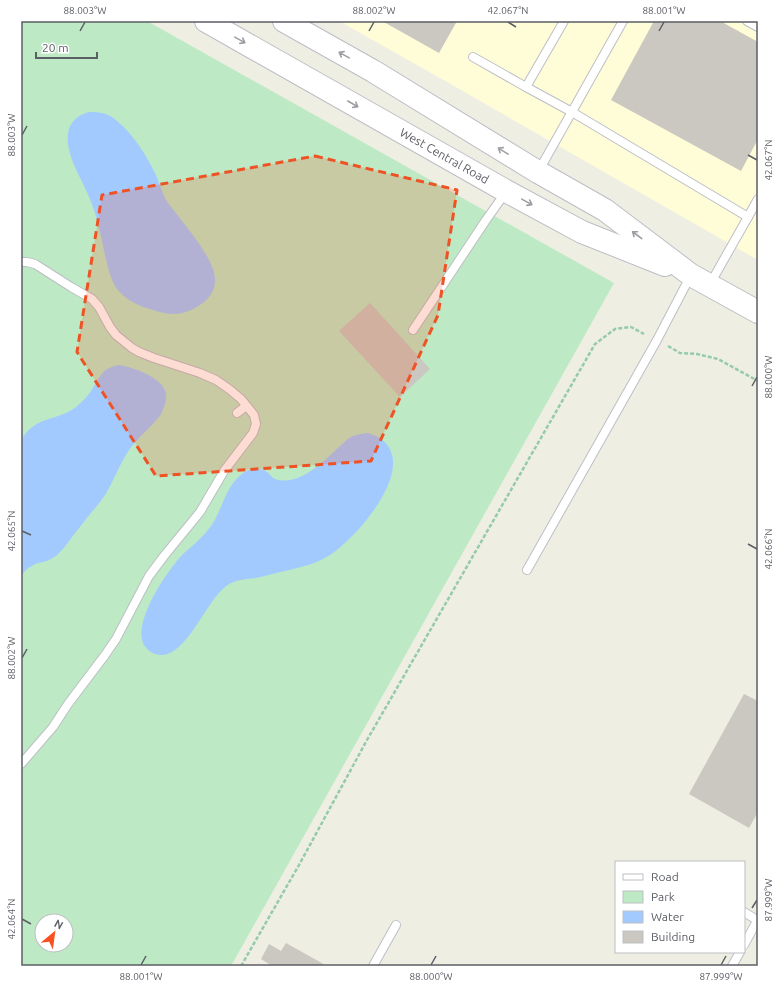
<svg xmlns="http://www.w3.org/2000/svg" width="779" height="987" viewBox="0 0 779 987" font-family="Ubuntu,sans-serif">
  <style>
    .commercial { fill: #fffcd8 }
    .green { fill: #bde9c4; fill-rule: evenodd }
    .water { fill: #a3caff }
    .building { fill: #cac8c0 }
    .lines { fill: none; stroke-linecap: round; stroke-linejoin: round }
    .lane-casing { stroke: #bdbfc6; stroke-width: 10 }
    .secondary-casing { stroke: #bcbec6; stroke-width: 24 }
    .path { stroke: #95caac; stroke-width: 2.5; stroke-dasharray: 4 2; stroke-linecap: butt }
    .lane { stroke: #fff; stroke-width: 8 }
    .secondary { stroke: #fff; stroke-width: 22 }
    .oneway { stroke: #9d9ea3 }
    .marked { fill: #ef5224; fill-opacity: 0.2; stroke: #ef5224; stroke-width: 3; stroke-dasharray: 8 5; stroke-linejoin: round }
    .ticks { fill: none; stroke: #5b5e65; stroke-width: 1.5 }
    .labels { text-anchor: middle; stroke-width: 3; stroke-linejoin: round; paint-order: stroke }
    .street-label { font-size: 12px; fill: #5b5e65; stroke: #fff }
    .neatline { fill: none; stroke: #5b5e65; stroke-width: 1.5 }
    .ticks-label { font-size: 10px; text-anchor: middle; fill: #5b5e65 }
  </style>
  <rect width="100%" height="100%" fill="#efeee3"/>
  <!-- commercial -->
  <path class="commercial" d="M339 21H758V260L440 78Z"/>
  <!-- green -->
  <path class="green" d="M21 21H147L614 283 231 966H21ZM42 921H66V945H42Z"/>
  <!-- water -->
  <g class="water">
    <path d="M89 112C100 112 109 113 117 121 134 135 146 155 156 175 159 183 162 192 166 200 179 219 217 259 215 282 214 298 199 307 186 312 173 316 162 313 150 309 138 306 125 299 117 289 110 279 108 266 105 255 101 237 98 219 91 202 84 182 65 156 68 134 69 122 78 115 89 112Z"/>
    <path d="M119 365C133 367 164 378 166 394 167 400 164 408 161 414 152 427 138 437 129 450 121 462 116 475 109 488 102 502 89 514 80 527 72 536 66 547 57 555 53 558 48 561 43 562 39 563 36 563 32 566 27 568 24 572 21 576V440C36 415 56 422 76 407 82 402 87 397 91 391 100 378 101 368 119 365Z"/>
    <path d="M367 433C376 435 383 439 388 446 410 477 355 539 330 555 316 564 301 567 285 571 275 573 266 576 256 578 245 579 233 580 225 587 206 602 186 656 161 655 153 655 146 650 143 643 134 620 166 572 182 555 192 546 203 537 211 526 223 509 225 486 243 473 250 468 260 467 267 472 269 473 270 475 272 477 276 481 284 481 290 480 308 477 325 460 338 448 342 445 345 441 349 438 354 435 361 434 367 433Z"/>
  </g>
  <!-- building -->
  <g class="building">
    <path d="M382 21H457L439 53Z"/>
    <path d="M654 21H720L758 42V139L741 171 611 100Z"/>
    <path d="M370 303 430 369 400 397 339 331Z"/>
    <path d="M744 694 758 701V812L749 828 689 794Z"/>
    <path d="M286 943 327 966H272L261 959 269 944 281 951Z"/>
  </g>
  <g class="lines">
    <defs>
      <g id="lane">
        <path d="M564 21 526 87 572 112 748 217 710 284"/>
        <path d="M747 21 758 27"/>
        <path d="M473 57 526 87"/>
        <path d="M538 172 623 21"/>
        <path d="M748 217 758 199"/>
        <path d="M21 262H27L35 264 71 287 92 299 99 307 110 327 116 335 132 348 139 352 154 358 200 373 216 380 229 389 241 399 254 415 256 424 253 433 224 471 200 512 164 556 149 576 116 639 105 655 68 704 53 727 21 764"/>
        <path d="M413 330 486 220 506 192"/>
        <path d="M237 413 246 406"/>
        <path d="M527 570 657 340 691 275"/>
        <path d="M744 912 757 920"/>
        <path d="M744 945 758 919"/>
        <path d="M373 966 396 925"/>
        <path d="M732 966 740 952"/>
      </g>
      <g id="secondary">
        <path id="s1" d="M206 21 506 191 582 232 665 265"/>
        <path d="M284 21 373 71 538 172 605 210 691 275 758 312"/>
      </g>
    </defs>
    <!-- lane casing -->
    <use href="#lane" class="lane-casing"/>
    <!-- secondary casing -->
    <use href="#secondary" class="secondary-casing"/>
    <!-- path -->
    <g class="path">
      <path d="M668 346 680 353 697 354 718 359 758 381"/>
      <path d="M241 966 299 865 367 740 595 344 615 329 631 327 644 334"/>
    </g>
    <!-- lane -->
    <use href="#lane" class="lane"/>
    <!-- secondary -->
    <use href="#secondary" class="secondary"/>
  </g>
  <!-- one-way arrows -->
  <defs><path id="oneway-shaft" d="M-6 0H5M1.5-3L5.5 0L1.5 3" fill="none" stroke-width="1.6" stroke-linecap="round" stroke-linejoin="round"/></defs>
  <g class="oneway">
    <use href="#oneway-shaft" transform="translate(240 40) rotate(29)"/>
    <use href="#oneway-shaft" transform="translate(344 55) rotate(-151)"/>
    <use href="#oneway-shaft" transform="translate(353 104) rotate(30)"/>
    <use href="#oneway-shaft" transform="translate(503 151) rotate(-148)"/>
    <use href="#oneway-shaft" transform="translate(527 202) rotate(29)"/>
    <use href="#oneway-shaft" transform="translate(637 235) rotate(-143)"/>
  </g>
  <!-- marked area -->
  <path class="marked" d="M315 156 457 190 438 315 371 461 156 476 77 352 102 195Z"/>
  <!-- ticks -->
  <path class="ticks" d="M508 22 516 27M80 31 85 22M369 31 374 22M659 31 664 22M22 135 27 126M748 155 757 160M752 386 757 377M22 531 31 535M748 544 757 549M22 658 27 649M752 908 757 900M22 919 31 924M141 965 146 956M431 965 436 956M721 965 726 956"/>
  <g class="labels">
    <!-- street labels -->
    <g class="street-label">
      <text dy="4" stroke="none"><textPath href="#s1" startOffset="274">West Central Road</textPath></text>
    </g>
  </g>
  <!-- border -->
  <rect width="779" height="987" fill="none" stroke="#ffffff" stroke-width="44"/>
  <!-- legend -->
  <rect x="615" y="861" width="130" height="92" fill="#ffffff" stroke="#bdbfc1"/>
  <rect x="623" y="874" width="20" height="6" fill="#ffffff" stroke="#bdbfc1"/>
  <text x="651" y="881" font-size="12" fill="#5b5e65">Road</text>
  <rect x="623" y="891" width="20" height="12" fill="#bde9c4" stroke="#bdbfc1"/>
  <text x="651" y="901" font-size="12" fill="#5b5e65">Park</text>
  <rect x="623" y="911" width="20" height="12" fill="#a3caff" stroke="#bdbfc1"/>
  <text x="651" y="921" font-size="12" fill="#5b5e65">Water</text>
  <rect x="623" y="931" width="20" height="12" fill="#cac8c0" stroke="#bdbfc1"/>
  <text x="651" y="941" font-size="12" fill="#5b5e65">Building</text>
  <!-- north arrow -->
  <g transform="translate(54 933) rotate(29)"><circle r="19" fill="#ffffff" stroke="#bdbfc1"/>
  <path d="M0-3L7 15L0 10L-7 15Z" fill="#f75121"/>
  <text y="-6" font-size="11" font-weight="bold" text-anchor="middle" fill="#5b5e65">N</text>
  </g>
  <!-- scale -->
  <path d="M36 52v6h61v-6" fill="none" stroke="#5b5e65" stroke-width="2"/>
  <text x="42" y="52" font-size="12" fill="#5b5e65" stroke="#ffffff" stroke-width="3" paint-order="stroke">20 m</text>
  <rect x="22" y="22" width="735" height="943" class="neatline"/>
  <g class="ticks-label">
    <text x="85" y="14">88.003°W</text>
    <text x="374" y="14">88.002°W</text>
    <text x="508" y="14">42.067°N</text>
    <text x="664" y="14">88.001°W</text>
    <text transform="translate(11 135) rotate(-90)" y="4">88.003°W</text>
    <text transform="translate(768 160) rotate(-90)" y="4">42.067°N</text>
    <text transform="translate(768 377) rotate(-90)" y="4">88.000°W</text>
    <text transform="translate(11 531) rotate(-90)" y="4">42.065°N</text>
    <text transform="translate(768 549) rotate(-90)" y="4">42.066°N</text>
    <text transform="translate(11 658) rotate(-90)" y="4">88.002°W</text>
    <text transform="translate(768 900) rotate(-90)" y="4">87.999°W</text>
    <text transform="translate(11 919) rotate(-90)" y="4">42.064°N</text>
    <text x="141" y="980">88.001°W</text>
    <text x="431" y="980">88.000°W</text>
    <text x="721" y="980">87.999°W</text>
  </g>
</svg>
